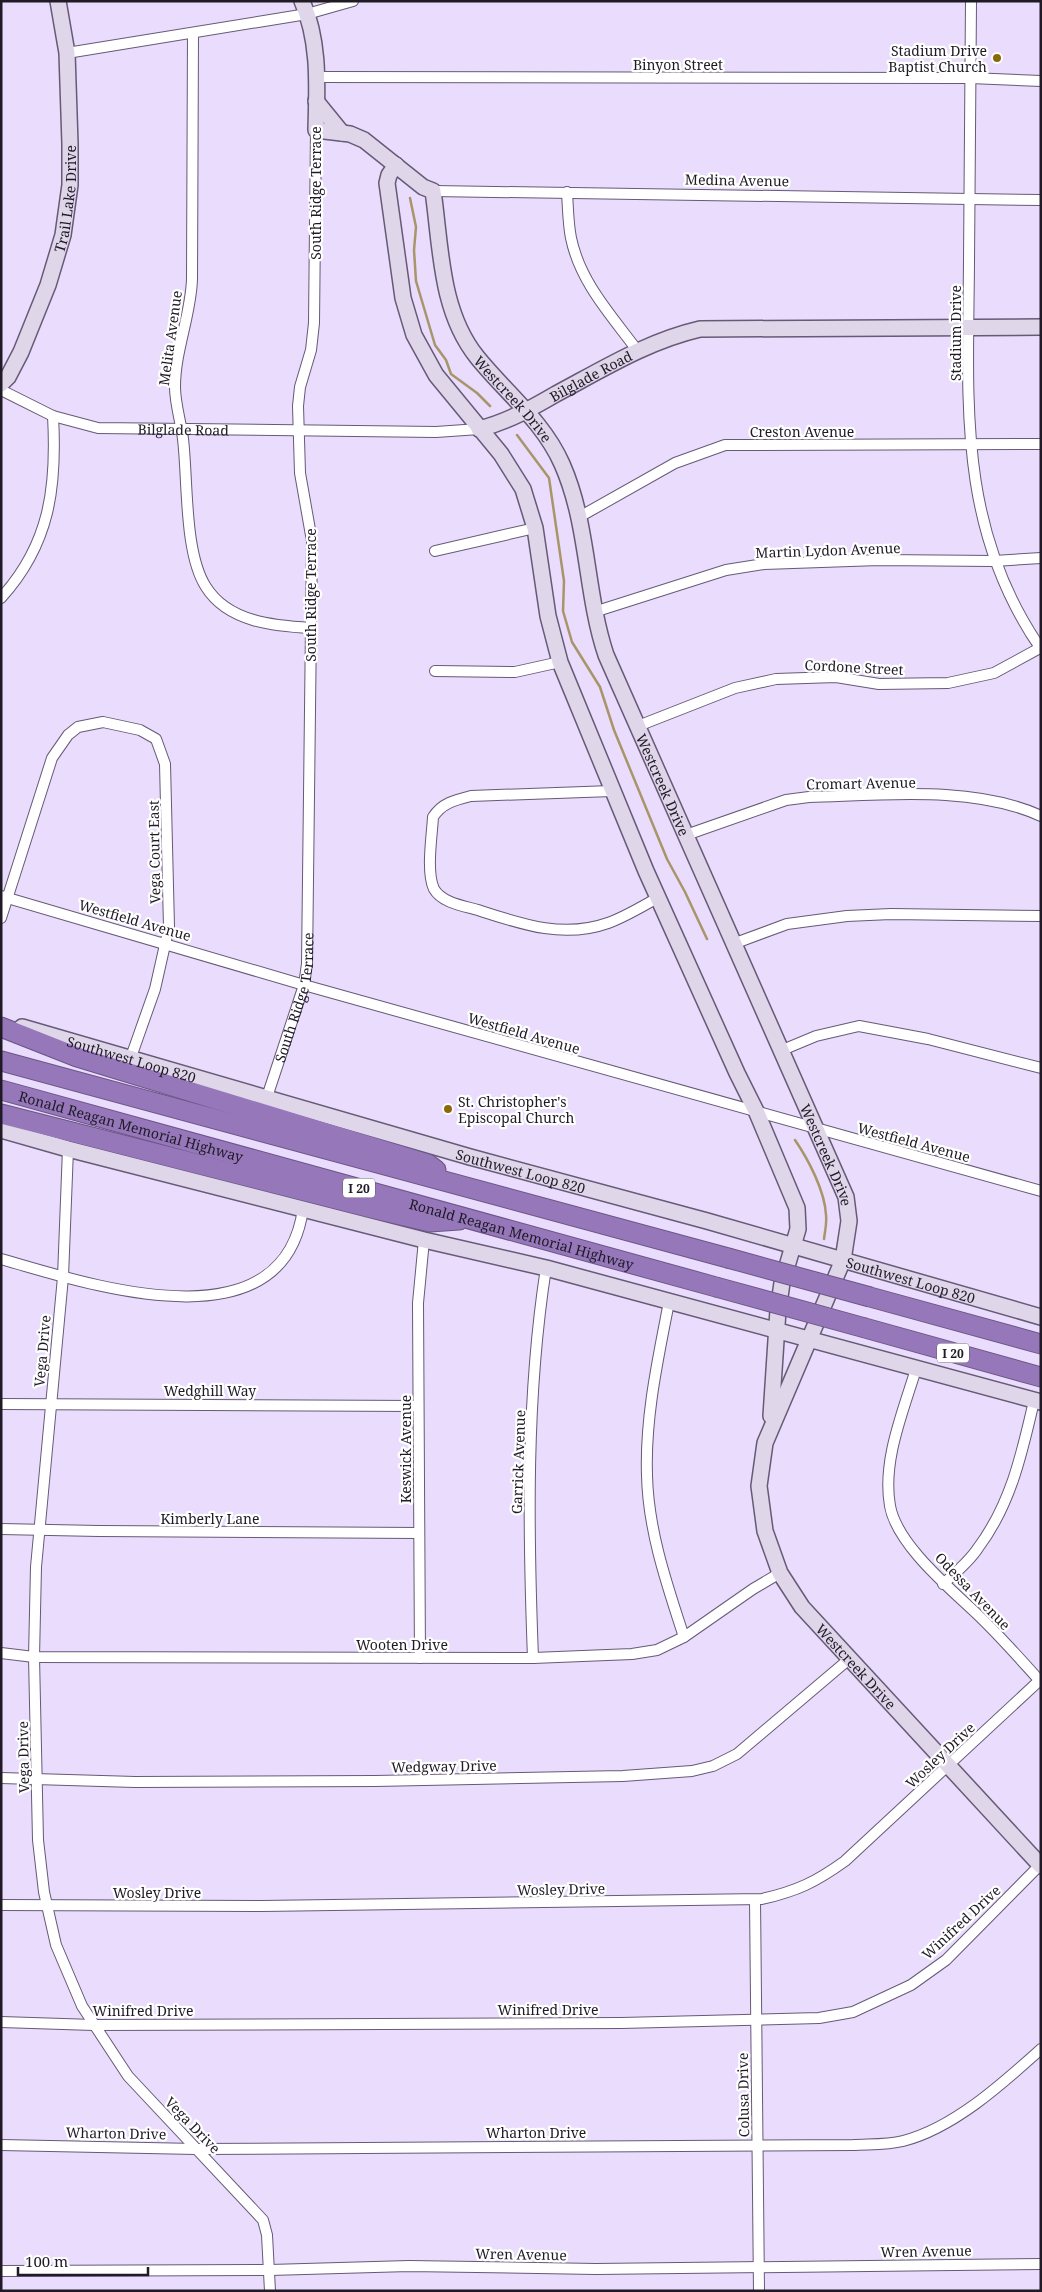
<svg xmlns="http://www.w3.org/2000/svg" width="1042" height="2292" font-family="'Noto Serif',serif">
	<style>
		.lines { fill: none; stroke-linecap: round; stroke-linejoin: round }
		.stream { stroke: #a8956a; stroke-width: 2.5 }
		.street-casing { stroke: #665a76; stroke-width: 12 }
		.secondary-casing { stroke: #665a76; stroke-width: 18 }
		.highway-casing { stroke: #6c5686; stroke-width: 21 }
		.street { stroke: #fff; stroke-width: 10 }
		.secondary { stroke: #dfd6ea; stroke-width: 15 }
		.highway { stroke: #9577ba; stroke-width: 19 }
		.highway-bridge-casing { stroke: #6c5686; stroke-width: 21; stroke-linecap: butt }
		.highway-bridge { stroke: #9577ba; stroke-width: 19 }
		.poi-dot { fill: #896908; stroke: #fff; stroke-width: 2 }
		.labels { text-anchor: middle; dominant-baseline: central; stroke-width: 4.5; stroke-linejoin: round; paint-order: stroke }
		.shield { fill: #fff; stroke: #625f66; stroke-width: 1 }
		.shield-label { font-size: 12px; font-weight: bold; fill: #1f1a25 }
		.poi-label { font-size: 14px; fill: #1f1a25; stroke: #fff; text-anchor: end }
		.street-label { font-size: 14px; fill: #1f1a25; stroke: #fff }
	</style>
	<rect width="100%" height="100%" fill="#e9dcfc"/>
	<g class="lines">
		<path class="stream" d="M410,198L416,227L414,250L416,281L435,345L446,360L451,374L477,393L490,406
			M517,435L549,478L564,581L563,611L572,642L600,687L614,730L667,859L685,892L707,939
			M795,1140C808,1159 825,1191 826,1215C827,1223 825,1231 824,1239"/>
		<g class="street-casing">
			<g id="street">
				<path d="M971,1C970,88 969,175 969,262C968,402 957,528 1041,649"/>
				<path d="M193,33C192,115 193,197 192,279C191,315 175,350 175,387C175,404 181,422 183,439C188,481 184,553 206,587C228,622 274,626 311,628"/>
				<path d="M67,53L307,14L353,1"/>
				<path d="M316,77L970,78L1041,81"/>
				<path d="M433,191L1041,200"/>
				<path d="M567,192C568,207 568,223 571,238C580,282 611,315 637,350"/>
				<path id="s1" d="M1,390L53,416L98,428L436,432L479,429"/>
				<path d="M581,516L675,463L725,445L1041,444"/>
				<path d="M435,551L535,528"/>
				<path d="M1,598C50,544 57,487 53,416"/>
				<path d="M594,612L726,570L764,564L879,560L994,561L1041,558"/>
				<path d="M435,671L515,672L560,662"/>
				<path d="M638,726L735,688L776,679L836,677L879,684L948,683L994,673L1040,648"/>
				<path d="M612,791L471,796C455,800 442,803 433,817C432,836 426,872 434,889C442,903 464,906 478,910C521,924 563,939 608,923C625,917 643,906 659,897"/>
				<path d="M686,835L786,800L809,797C882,795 974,785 1041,816"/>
				<path d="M1,896L304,985L1041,1191"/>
				<path d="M1,918L52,758L68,735L78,727L103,722L140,730L156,739L165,764L169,927L155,989L131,1057"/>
				<path d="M733,944L787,924L847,916L891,914L1041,916"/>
				<path d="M780,1051L816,1036L859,1026L928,1039L1041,1068"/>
				<path id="s2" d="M267,1097L304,985L307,964L312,541L300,473L298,406L300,387L311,350L314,323L316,130"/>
				<path d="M68,1149L63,1277L36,1567L34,1657L38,1840L44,1892L56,1945L82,2006L128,2076L263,2220L267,2235L270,2291"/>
				<path d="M1,1259C88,1284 283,1350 303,1209"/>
				<path d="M669,1302C658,1359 645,1417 647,1475C648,1530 667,1585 684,1637"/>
				<path d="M916,1369C903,1412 882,1461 890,1506C897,1545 951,1589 978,1615C1000,1636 1020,1659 1041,1682"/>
				<path d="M1,1404L418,1406"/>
				<path d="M1,1529L99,1531L419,1533"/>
				<path d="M943,1584C955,1573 969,1562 978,1548C1011,1504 1022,1453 1034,1401"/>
				<path d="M1,1653L34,1657L533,1658L632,1654L657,1650L684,1637L753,1589L780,1573"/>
				<path d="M420,1658L418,1303L424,1240"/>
				<path d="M533,1658C528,1528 526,1396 546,1268"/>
				<path d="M1,1778L135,1782L375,1781L623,1776L692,1771L713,1766L737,1754L848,1660"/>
				<path d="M755,1900L759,2291"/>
				<path d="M1,1905L262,1906L762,1899C797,1891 816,1882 845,1861L1041,1679"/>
				<path d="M1,2022L94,2025L621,2023L819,2018L853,2012L911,1985L946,1960L1040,1865"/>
				<path d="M1,2145L196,2149L853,2145C870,2144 887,2145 903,2141C954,2128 1003,2083 1041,2049"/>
				<path d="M1,2271L270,2270L409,2266L596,2269L1041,2264"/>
			</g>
		</g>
		<g class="secondary-casing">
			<g id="secondary">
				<path id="s3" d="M302,1C320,42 317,87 316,130L350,134L364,140L423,187L433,191C441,247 440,311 477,357C506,393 543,421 562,464C589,525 585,592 606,655L846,1197L849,1221L843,1260L765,1443L759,1486L765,1531L780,1573L802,1607L1041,1866"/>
				<path d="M316,101L342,133"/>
				<path d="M396,165L389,175L387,183L403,298L414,335L436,375L501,454L523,489L535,528L548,616L560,662L646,871L737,1073L757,1113L797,1208L798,1229L782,1283L778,1310L771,1416"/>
				<path id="s4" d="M1,384L8,377L21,352L48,285L63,235L70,185V144L67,53L58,1"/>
				<path id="s5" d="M479,429C507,422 532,408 556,394C603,369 648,341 700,329L1041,327"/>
				<path id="s6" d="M22,1027L470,1157L707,1221L1041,1317"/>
				<path d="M1,1130L68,1149L424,1240L546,1268L1041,1402"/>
			</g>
		</g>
		<g class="highway-casing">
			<g id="highway">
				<path d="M1,1027L77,1057L428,1164L436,1170"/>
				<path d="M1,1061L728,1258"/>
				<path id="s7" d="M1,1090L716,1287"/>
				<path d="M1,1114L371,1208L430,1222L459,1220"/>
				<path d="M870,1297L1041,1344"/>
				<path d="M865,1328L1041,1377"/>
			</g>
		</g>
		<use href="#street" class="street"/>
		<use href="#secondary" class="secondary"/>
		<use href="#highway" class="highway"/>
		<g class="highway-bridge-casing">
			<path id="highway-bridge" d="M728,1258L870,1297
				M716,1287L865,1328"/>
		</g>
		<use href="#highway-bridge" class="highway-bridge"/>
	</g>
	<g class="poi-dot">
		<circle cx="997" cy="58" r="5"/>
		<circle cx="448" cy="1109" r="5"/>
	</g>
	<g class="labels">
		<g class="shield">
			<rect x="343" y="1178.5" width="32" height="19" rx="4"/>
			<rect x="937" y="1343.5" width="32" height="19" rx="4"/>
		</g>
		<g class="shield-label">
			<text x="359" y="1188">I 20</text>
			<text x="953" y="1353">I 20</text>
		</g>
		<g class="poi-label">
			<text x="987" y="50">Stadium Drive<tspan x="987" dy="16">Baptist Church</tspan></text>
			<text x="458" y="1101" text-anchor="start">St. Christopher's<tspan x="458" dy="16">Episcopal Church</tspan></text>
		</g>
		<g class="street-label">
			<text x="678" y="64">Binyon Street</text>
			<text transform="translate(737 180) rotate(1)">Medina Avenue</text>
			<text transform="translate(315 193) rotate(-90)">South Ridge Terrace</text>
			<text stroke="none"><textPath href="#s4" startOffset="199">Trail Lake Drive</textPath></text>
			<text transform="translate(955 333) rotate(-90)">Stadium Drive</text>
			<text transform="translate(170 338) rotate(-82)">Melita Avenue</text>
			<text stroke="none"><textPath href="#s5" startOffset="124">Bilglade Road</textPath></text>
			<text stroke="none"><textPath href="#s3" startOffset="496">Westcreek Drive</textPath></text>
			<text stroke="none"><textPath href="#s1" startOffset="190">Bilglade Road</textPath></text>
			<text x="802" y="431">Creston Avenue</text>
			<text transform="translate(828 550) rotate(-2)">Martin Lydon Avenue</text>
			<text transform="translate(310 595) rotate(-90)">South Ridge Terrace</text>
			<text transform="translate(854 667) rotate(3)">Cordone Street</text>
			<text transform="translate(861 783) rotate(-1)">Cromart Avenue</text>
			<text stroke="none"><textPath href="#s3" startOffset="916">Westcreek Drive</textPath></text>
			<text transform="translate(154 852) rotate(-91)">Vega Court East</text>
			<text transform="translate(135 920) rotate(16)">Westfield Avenue</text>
			<text stroke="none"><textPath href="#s2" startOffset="104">South Ridge Terrace</textPath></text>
			<text transform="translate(524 1033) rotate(16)">Westfield Avenue</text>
			<text stroke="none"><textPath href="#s6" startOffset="114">Southwest Loop 820</textPath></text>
			<text stroke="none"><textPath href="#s7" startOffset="135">Ronald Reagan Memorial Highway</textPath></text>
			<text transform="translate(914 1142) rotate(15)">Westfield Avenue</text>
			<text stroke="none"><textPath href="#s3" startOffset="1321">Westcreek Drive</textPath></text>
			<text stroke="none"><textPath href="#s6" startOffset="519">Southwest Loop 820</textPath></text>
			<text stroke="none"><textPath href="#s7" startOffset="540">Ronald Reagan Memorial Highway</textPath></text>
			<text stroke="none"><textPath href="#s6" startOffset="924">Southwest Loop 820</textPath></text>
			<text transform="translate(42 1351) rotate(-85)">Vega Drive</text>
			<text x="210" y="1390">Wedghill Way</text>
			<text transform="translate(405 1449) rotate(-90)">Keswick Avenue</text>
			<text transform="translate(518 1462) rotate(-88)">Garrick Avenue</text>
			<text x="210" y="1518">Kimberly Lane</text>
			<text transform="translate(973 1591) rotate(46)">Odessa Avenue</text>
			<text x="402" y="1644">Wooten Drive</text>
			<text stroke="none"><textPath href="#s3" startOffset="1884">Westcreek Drive</textPath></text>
			<text transform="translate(940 1755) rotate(-43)">Wosley Drive</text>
			<text transform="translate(23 1757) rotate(-91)">Vega Drive</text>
			<text transform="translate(444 1766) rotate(-1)">Wedgway Drive</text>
			<text transform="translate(561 1889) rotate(-1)">Wosley Drive</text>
			<text x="157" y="1892">Wosley Drive</text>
			<text transform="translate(961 1922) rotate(-43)">Winifred Drive</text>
			<text x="548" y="2009">Winifred Drive</text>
			<text x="143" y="2010">Winifred Drive</text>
			<text transform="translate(743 2095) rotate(-91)">Colusa Drive</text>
			<text transform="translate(193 2125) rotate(46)">Vega Drive</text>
			<text x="536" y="2132">Wharton Drive</text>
			<text transform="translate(116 2133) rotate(1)">Wharton Drive</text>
			<text transform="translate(926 2251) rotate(-1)">Wren Avenue</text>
			<text transform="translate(521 2254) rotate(1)">Wren Avenue</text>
		</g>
	</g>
	<rect width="1042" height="2292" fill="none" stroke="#1f1a25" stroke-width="5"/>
	<path d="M18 2267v8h130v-8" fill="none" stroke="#1f1a25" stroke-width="2.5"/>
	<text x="25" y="2267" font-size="15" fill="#1f1a25" stroke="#ffffff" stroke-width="4" paint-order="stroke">100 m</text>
</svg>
